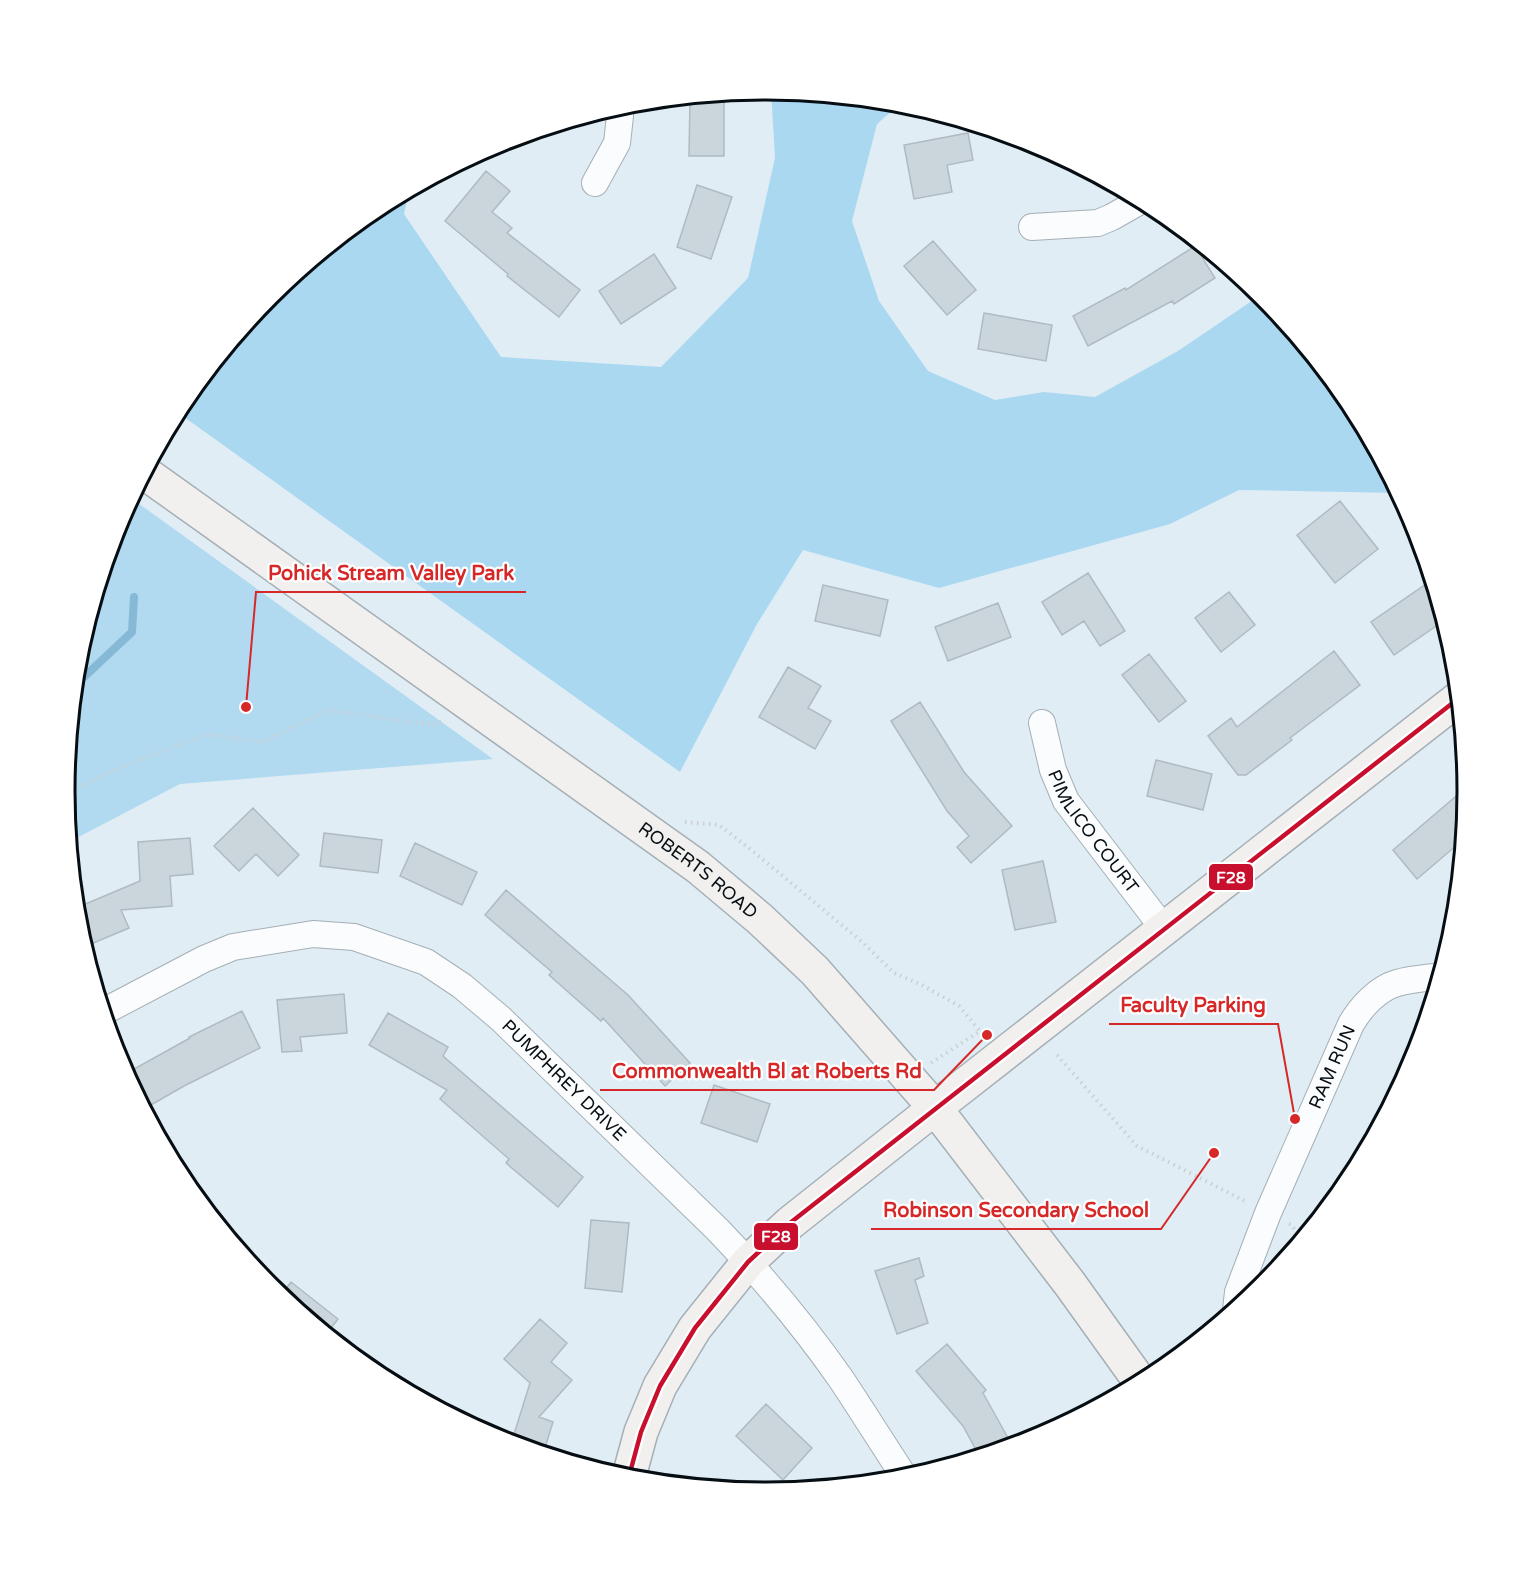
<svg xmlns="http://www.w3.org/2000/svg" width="1533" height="1583" font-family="'Varela Round',sans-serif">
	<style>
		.green { fill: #b1daf1 }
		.forest { fill: #abd8f1 }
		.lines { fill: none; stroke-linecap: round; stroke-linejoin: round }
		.stream { stroke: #85b9d6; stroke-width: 8 }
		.building { fill: #cbd6dc; stroke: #b0bac0; stroke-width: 1.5 }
		.street-casing { stroke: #a5afb5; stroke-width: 28 }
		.secondary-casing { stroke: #a5afb5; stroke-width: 36 }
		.path { stroke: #cccfd2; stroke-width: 4; stroke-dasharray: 1.5 4.5; stroke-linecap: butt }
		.street { stroke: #fafcfe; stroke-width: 26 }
		.secondary { stroke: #f1f0ee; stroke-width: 33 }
		.bus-1-casing { stroke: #fff; stroke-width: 9 }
		.bus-1 { stroke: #c8102e; stroke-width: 4.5 }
		.labels { text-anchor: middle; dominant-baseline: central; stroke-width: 4.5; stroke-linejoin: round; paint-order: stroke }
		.street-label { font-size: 18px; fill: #060e13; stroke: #fff }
		.rim { fill: none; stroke: #060e13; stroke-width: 3 }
		.leader { fill: none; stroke: #d62828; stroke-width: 2 }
		.callout-dot { fill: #d62828; stroke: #fff; stroke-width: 2 }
		.callout-label { font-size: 20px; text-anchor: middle; font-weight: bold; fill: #d62828; stroke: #fff; stroke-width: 4.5; stroke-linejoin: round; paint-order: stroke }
		.line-badge { stroke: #fff; stroke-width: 2 }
		.badge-label { font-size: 16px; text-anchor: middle; font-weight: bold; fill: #fff }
	</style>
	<rect width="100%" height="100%" fill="#e0edf5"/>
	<path class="green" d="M131,498L493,759L180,784L69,842L65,791L78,654L118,523Z"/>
	<path class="forest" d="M771,90L901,103L877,124L852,221L879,301L928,371L995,400L1044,392L1095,397L1178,351L1262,294L1350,402L1399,493L1239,490L1170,524L939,588L803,550L757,624L680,772L177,412L183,401L270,295L377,208L409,191L404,214L501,357L661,367L748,278L775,158Z"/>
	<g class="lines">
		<path class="stream" d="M76,680L84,677L132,632L134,597"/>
	</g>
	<path class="building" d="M690,99H724V156H689Z
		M968,133L973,160L947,165L952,192L914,199L904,145Z
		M486,171L510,191L492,212L512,228L507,233L580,290L559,317L507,276L508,274L445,221Z
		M697,185L732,197L711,259L677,247Z
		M933,241L976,290L947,315L904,266Z
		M1195,246L1215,278L1174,304L1172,301L1088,346L1073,316L1125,288L1126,290Z
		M654,254L676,288L621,324L599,291Z
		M984,313L1052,325L1046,361L978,349Z
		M1340,501L1378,549L1335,583L1297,535Z
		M1088,573L1125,631L1100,646L1084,621L1062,635L1042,602Z
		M1432,580L1445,620L1394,655L1371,622Z
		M823,585L888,600L880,636L815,621Z
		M1229,592L1255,625L1221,652L1195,618Z
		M998,603L1011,637L948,661L935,627Z
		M1334,651L1360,685L1290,738L1292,740L1246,775H1238L1208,736L1231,718L1237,727Z
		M1149,654L1186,701L1159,722L1122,675Z
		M788,667L821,686L808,708L831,721L815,749L759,717Z
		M920,702L964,772L1012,826L971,863L957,847L969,836L947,811L891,721Z
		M1156,760L1212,774L1203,810L1147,796Z
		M1468,786L1464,839L1417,879L1393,850Z
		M253,808L299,855L278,876L256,854L239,871L214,846Z
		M324,833L382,840L378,873L320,866Z
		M190,838L193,874L170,876L172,906L121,910L129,928L84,947L78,928L76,908L140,881L138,842Z
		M415,843L477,872L462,905L400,876Z
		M1043,861L1056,922L1015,930L1002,870Z
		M506,890L628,995L690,1063L665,1086L603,1018L601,1021L549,975L552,972L485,915Z
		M344,994L347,1033L300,1037L302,1051L282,1052L277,1000Z
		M242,1011L260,1048L184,1086L144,1109L125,1074L190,1038L189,1037Z
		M388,1013L448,1047L443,1056L583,1177L558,1207L506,1163L509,1159L440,1099L447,1090L369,1045Z
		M714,1085L770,1104L757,1142L701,1123Z
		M591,1220L629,1223L622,1292L585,1288Z
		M919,1258L924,1276L915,1280L928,1323L897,1334L875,1271Z
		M291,1282L338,1319L326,1334L280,1296Z
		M540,1319L567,1343L551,1362L572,1380L539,1417L553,1422L543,1454L511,1444L530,1383L504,1359Z
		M947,1344L986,1390L983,1393L1013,1447L980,1457L963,1426L916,1371Z
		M766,1404L812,1448L783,1480L736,1436Z"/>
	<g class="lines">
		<g class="street-casing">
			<g id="street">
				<path d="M595,183L617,143L620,116V106"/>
				<path d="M1032,227L1098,223L1112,217L1142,200"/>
				<path id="s1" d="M1042,723L1053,770L1066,801L1164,929"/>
				<path id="s2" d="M103,1012L204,959L233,947L313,934L354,937L426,962L462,986L501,1019L718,1230C762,1276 804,1326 841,1379C863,1412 884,1446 906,1479"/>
				<path id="s3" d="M1236,1310L1238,1292L1268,1213L1351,1024C1361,1007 1377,989 1397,983C1411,979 1427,978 1441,976"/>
			</g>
		</g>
		<g class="secondary-casing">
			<g id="secondary">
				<path id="s4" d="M145,473L698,867L760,919L815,971L935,1108L1070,1284L1141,1383"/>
				<path d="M628,1480L641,1432L660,1386L695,1328L748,1262L790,1223L935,1108L1459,698"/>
			</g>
		</g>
		<path class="path" d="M65,793L112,771L208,734L262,742L328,710L426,724H436L444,721
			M685,822L719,825L749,848L861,941L894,973L922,985L959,1006L980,1031L931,1063
			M1057,1055L1137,1146L1245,1201
			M1289,1224L1292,1225L1301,1242"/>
		<use href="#street" class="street"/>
		<use href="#secondary" class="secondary"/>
		<g class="bus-1-casing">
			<path id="bus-1" d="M628,1480L641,1432L660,1386L695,1328L748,1262L790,1223L1459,698"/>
		</g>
		<use href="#bus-1" class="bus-1"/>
	</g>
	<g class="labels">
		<g class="street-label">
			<text stroke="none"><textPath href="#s1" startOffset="122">PIMLICO COURT</textPath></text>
			<text stroke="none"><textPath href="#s4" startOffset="681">ROBERTS ROAD</textPath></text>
			<text stroke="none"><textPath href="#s3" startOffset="262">RAM RUN</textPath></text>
			<text stroke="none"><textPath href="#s2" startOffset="526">PUMPHREY DRIVE</textPath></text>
		</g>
	</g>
	<path d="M0 0H1533V1583H0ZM75 791a691 691 0 1 1 1382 0a691 691 0 1 1-1382 0Z" fill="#fff" fill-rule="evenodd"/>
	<path class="rim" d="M75 791a691 691 0 1 1 1382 0a691 691 0 1 1-1382 0Z"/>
	<path class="leader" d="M246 707L256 592H526M1295 1119L1278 1024H1109M987 1035L934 1090H600M1214 1153L1161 1229H871"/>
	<g class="callout-dot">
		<circle cx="246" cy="707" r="6"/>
		<circle cx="1295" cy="1119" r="6"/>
		<circle cx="987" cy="1035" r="6"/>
		<circle cx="1214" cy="1153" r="6"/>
	</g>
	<g class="callout-label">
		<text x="391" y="580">Pohick Stream Valley Park</text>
		<text x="1193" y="1012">Faculty Parking</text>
		<text x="767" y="1078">Commonwealth Bl at Roberts Rd</text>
		<text x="1016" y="1217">Robinson Secondary School</text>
	</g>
	<g class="line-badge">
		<rect x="1208" y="863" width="46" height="28" rx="6" fill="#c8102e"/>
		<rect x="753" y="1222" width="46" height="29" rx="6" fill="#c8102e"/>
	</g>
	<g class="badge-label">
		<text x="1231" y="883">F28</text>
		<text x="776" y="1242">F28</text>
	</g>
</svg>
